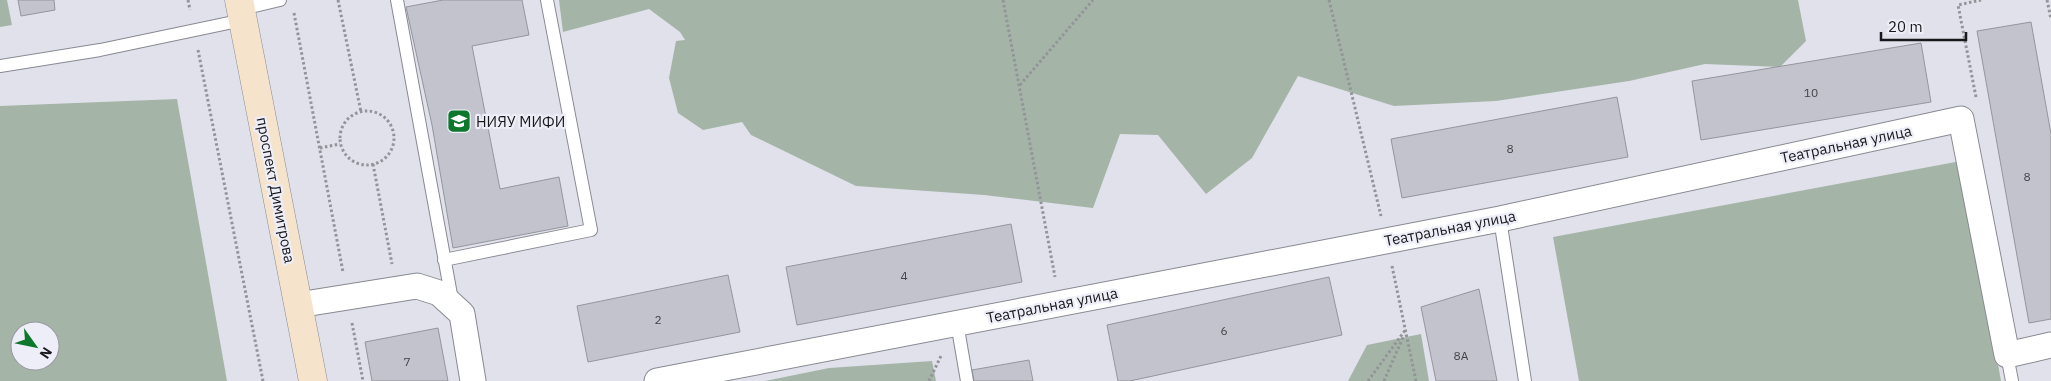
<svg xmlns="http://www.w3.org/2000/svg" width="2051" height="381" font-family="'IBM Plex Sans',sans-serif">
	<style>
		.green { fill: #a4b5a7; fill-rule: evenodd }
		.building { fill: #c2c3cc; stroke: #94959d }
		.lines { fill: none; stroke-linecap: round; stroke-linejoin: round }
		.service-casing { stroke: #888992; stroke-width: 14 }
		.minor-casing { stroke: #888992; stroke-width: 27 }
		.secondary-casing { stroke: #888992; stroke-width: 29 }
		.path { stroke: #93939a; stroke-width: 3; stroke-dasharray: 2.5 2.5; stroke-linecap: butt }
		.service { stroke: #fff; stroke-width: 12 }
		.minor { stroke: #fff; stroke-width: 25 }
		.secondary { stroke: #f5e3cc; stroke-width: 28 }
		.labels { text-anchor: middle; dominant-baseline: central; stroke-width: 4.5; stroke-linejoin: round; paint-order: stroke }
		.number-label { font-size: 12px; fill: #434449 }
		.poi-label { font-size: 15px; fill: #19191d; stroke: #eeeef8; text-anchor: start }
		.street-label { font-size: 15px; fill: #19191d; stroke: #eeeef8 }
	</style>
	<rect width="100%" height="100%" fill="#e1e1eb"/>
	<path class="green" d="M0,0H7L12,25L0,27Z
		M559,0H1798L1806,41L1780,67L1705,64L1629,81L1496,101L1394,106L1298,76L1252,158L1206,194L1158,135L1120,134L1093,208L984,195L856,186L751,135L742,122L703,130L678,113L669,78L676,41L685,40L680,32L649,9L563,32Z
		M177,99L227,381H0V106ZM20,331H50V361H20Z
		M1961,161L2001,381H1579L1553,237Z
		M1421,334L1429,381H1348L1367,345Z
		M932,361L936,381H765L829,368Z"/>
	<path class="building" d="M18,0H54L55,10L21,16Z
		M443,0H522L529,35L472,46L500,189L559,177L568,226L453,248L432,125L406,7Z
		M2031,22L2051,134V319L2029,323L1977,31Z
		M1921,43L1931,102L1701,140L1692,81Z
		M1617,97L1628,157L1402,198L1391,139Z
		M1011,224L1022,282L797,325L786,267Z
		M728,275L740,332L588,362L577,306Z
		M1329,277L1342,335L1130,381H1118L1107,325Z
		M1479,289L1497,381H1436L1421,307Z
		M438,328L448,381H372L365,342Z
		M1029,360L1033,381H974L972,370Z"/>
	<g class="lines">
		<g class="service-casing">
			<path id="service" d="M397,0L452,300
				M241,9L280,0
				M0,66L100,50L243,20
				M1500,219L1525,381
				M444,260L591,230L547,0
				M957,323L967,381
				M2007,355L2012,381"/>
		</g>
		<g class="minor-casing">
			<path id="minor" d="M298,305L417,286L439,293L462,314L473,381
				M657,381L1500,219L1961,119L2007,355L2051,345"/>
		</g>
		<g class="secondary-casing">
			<path id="secondary" d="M239,0L313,381"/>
		</g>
		<path class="path" d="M188,0L190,10
			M338,0L361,112
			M1003,0L1055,277
			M1329,0L1381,216
			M2047,0L2051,19
			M294,13L343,272
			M198,50L263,381
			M1020,85L1093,0
			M1976,97L1958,5L1981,0
			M340 138a27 27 0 1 1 54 0a27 27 0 1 1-54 0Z
			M320,148L340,144
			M373,164L392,264
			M1392,266L1416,381
			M352,323L363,381
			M929,381L941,356
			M1368,381L1406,329
			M1384,381L1404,335"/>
		<use href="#service" class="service"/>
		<use href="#minor" class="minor"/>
		<use href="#secondary" class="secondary"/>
	</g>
	<defs>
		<g id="university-square" transform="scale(1.25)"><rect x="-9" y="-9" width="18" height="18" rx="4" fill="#0d782c" stroke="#eeeef8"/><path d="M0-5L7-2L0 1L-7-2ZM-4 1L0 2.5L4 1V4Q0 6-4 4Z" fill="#fff"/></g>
	</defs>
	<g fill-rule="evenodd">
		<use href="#university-square" x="459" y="121"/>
	</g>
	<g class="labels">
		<g class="number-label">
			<text x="1811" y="92">10</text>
			<text x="1510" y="148">8</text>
			<text x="2027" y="176">8</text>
			<text x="904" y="275">4</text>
			<text x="658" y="319">2</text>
			<text x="1224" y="330">6</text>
			<text x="1461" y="355">8А</text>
			<text x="407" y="361">7</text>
		</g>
		<g class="poi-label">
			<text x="476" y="121">НИЯУ МИФИ</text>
		</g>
		<g class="street-label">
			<text transform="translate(1846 144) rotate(-12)">Театральная улица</text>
			<text transform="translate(276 190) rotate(79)">проспект Димитрова</text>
			<text transform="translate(1450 228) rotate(-11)">Театральная улица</text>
			<text transform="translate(1052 305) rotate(-11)">Театральная улица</text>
		</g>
	</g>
	<g transform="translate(35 346) rotate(123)"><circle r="24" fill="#eeeef8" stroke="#9999a0"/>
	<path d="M0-4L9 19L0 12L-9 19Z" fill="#0d782c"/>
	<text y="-8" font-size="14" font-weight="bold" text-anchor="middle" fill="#19191d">N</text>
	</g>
	<path d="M1881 32v8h85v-8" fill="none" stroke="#19191d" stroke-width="2.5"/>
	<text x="1888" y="32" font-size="15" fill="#19191d" stroke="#eeeef8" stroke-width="4" paint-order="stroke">20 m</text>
</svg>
